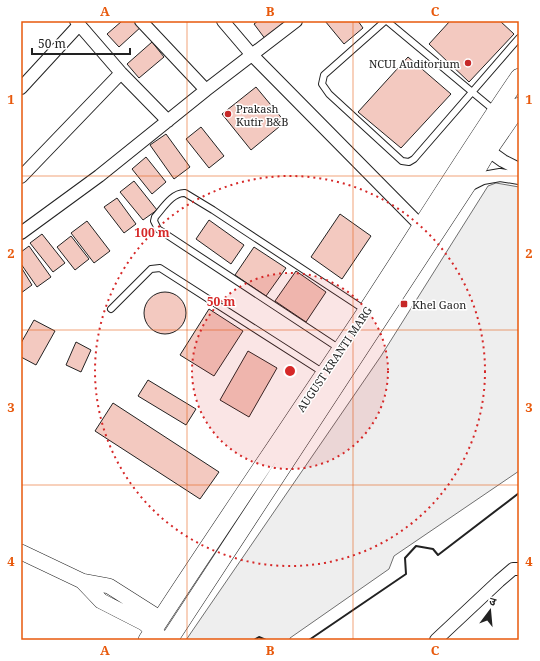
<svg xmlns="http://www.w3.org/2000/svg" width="540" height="661" font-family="'Noto Serif','Noto Sans Devanagari',serif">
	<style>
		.green { fill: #eee; stroke: #6f6f6f }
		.building { fill: #f3c9c0; stroke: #222 }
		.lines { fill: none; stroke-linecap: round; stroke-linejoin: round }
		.service-casing { stroke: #222; stroke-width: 8 }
		.minor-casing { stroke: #222; stroke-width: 14 }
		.tertiary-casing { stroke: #222; stroke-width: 16 }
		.secondary-casing { stroke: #222; stroke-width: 18 }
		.service { stroke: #fff; stroke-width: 6 }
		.minor { stroke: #fff; stroke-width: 12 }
		.tertiary { stroke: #fff; stroke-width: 15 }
		.secondary { stroke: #fff; stroke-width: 17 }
		.wall { stroke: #222; stroke-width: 2 }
		.grid { fill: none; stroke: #e8590c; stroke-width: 1; stroke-opacity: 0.55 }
		.ring { fill: none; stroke: #d62828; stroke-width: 2; stroke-dasharray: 2 4 }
		.poi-dot { fill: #c62828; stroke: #fff; stroke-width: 1.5 }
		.labels { text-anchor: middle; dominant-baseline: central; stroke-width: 3; stroke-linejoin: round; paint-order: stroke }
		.poi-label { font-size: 11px; fill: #222; stroke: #fff; text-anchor: start }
		.street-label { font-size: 11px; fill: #222; stroke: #fff }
		.centre { fill: #d62828; stroke: #fff; stroke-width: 2 }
		.ring-label { font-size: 12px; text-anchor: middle; font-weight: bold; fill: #d62828; stroke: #fff; stroke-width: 3; stroke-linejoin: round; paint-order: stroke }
		.neatline { fill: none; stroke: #e8590c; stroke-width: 1.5 }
		.grid-label { font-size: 13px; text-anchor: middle; font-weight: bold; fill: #e8590c }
	</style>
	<rect width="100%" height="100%" fill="#fff"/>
	<path class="green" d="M496,183L519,187V471L394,556L389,569L290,638V640H186L381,356L488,186Z"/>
	<path class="building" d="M122,21H137L142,26L119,47L107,34Z
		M258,21H291L266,40L254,24Z
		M325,21H358L363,28L344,44Z
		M450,21H500L514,34L469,82L429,44Z
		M152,42L164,57L139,78L127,64Z
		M408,57L451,94L401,148L358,112Z
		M256,87L285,122L251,150L222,114Z
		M201,127L224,156L209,168L186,139Z
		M166,134L190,167L174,179L150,145Z
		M146,157L166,182L152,194L132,169Z
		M134,181L157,210L143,220L120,192Z
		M117,198L136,224L124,233L104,207Z
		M340,214L371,236L342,279L311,257Z
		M209,220L244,245L231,264L196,239Z
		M87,221L110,251L94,263L71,233Z
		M42,234L65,263L53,272L30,243Z
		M71,236L89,259L75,270L57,247Z
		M29,246L51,277L37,287L21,264V252Z
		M254,247L286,268L266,296L235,275Z
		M21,267L32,285L21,293Z
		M296,271L326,292L306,322L275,301Z
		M144 313a21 21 0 1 1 42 0a21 21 0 1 1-42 0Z
		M209,309L243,331L214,376L180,355Z
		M34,320L55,331L36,365L21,357V343Z
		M76,342L91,350L81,372L66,365Z
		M248,351L277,368L249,417L220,400Z
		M148,380L196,409L186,425L138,396Z
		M113,403L219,472L200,499L95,431Z"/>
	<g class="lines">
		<g class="service-casing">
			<path id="service" d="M385,21L324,75L322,84L329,94L402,161L409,162L414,159L519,38
				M387,21L495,111
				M111,309L151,269L160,268L324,373
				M340,349L158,229L154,221L155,217C163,208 173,192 185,193L213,210L365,310"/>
		</g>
		<g class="minor-casing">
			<path id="minor" d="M76,21L121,73L168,121
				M141,21L206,90
				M223,21L252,55L421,226
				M21,88L79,25
				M482,146L503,161L519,169
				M21,177L121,73
				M467,186L483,178L500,175L519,178
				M21,233L99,176L206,90L296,21
				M436,640L499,581L513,569H519"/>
		</g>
		<g class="tertiary-casing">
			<path id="tertiary" d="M21,552L82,581L101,601L144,623L164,640
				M82,581L109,586L161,619"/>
		</g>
		<g class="secondary-casing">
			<path id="secondary" d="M147,640C219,529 294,420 367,310C418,232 467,153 519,77
				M169,640L475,173L488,151L519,106"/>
		</g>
		<use href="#service" class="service"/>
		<use href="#minor" class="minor"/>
		<use href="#tertiary" class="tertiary"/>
		<use href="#secondary" class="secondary"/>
		<path class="wall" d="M254,640L259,637L266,640
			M309,640L406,574L405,558L416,546L433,549L438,555L519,493"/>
	</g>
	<path class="grid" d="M187,21V640M353,21V640M21,176H519M21,330H519M21,485H519"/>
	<circle cx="290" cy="371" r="98" fill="#d62828" fill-opacity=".12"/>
	<g class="ring">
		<circle cx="290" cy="371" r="98"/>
		<circle cx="290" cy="371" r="195"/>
	</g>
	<g class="poi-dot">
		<circle cx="468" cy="63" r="4"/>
		<circle cx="228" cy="114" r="4"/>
		<rect x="400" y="300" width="8" height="8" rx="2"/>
	</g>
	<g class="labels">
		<g class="poi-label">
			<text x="460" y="63" text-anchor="end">NCUI Auditorium</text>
			<text x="236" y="108">Prakash<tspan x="236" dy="13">Kutir B&amp;B</tspan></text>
			<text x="412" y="304">Khel Gaon</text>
		</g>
		<g class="street-label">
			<text transform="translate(334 359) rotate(-56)">AUGUST KRANTI MARG</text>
		</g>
	</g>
	<circle cx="290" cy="371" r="6" class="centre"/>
	<g class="ring-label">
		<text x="152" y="237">100 m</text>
		<text x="221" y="306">50 m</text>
	</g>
	<rect width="540" height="661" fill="none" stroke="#ffffff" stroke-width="44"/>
	<g transform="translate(490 611) rotate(16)" stroke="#ffffff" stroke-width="3" paint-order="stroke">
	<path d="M0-3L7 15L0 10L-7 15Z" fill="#222222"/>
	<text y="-6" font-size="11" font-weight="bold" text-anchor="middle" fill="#222222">उ</text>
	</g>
	<path d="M32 48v6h98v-6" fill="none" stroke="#222222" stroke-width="2"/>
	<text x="38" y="48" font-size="12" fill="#222222" stroke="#ffffff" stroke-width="3" paint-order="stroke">50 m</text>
	<rect x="22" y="22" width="496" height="617" class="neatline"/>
	<g class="grid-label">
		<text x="105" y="16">A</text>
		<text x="270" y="16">B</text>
		<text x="435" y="16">C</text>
		<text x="11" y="104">1</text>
		<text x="529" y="104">1</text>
		<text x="11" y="258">2</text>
		<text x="529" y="258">2</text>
		<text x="11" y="412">3</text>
		<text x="529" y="412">3</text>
		<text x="11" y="566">4</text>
		<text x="529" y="566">4</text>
		<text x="105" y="655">A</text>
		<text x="270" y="655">B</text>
		<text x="435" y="655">C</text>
	</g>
</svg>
